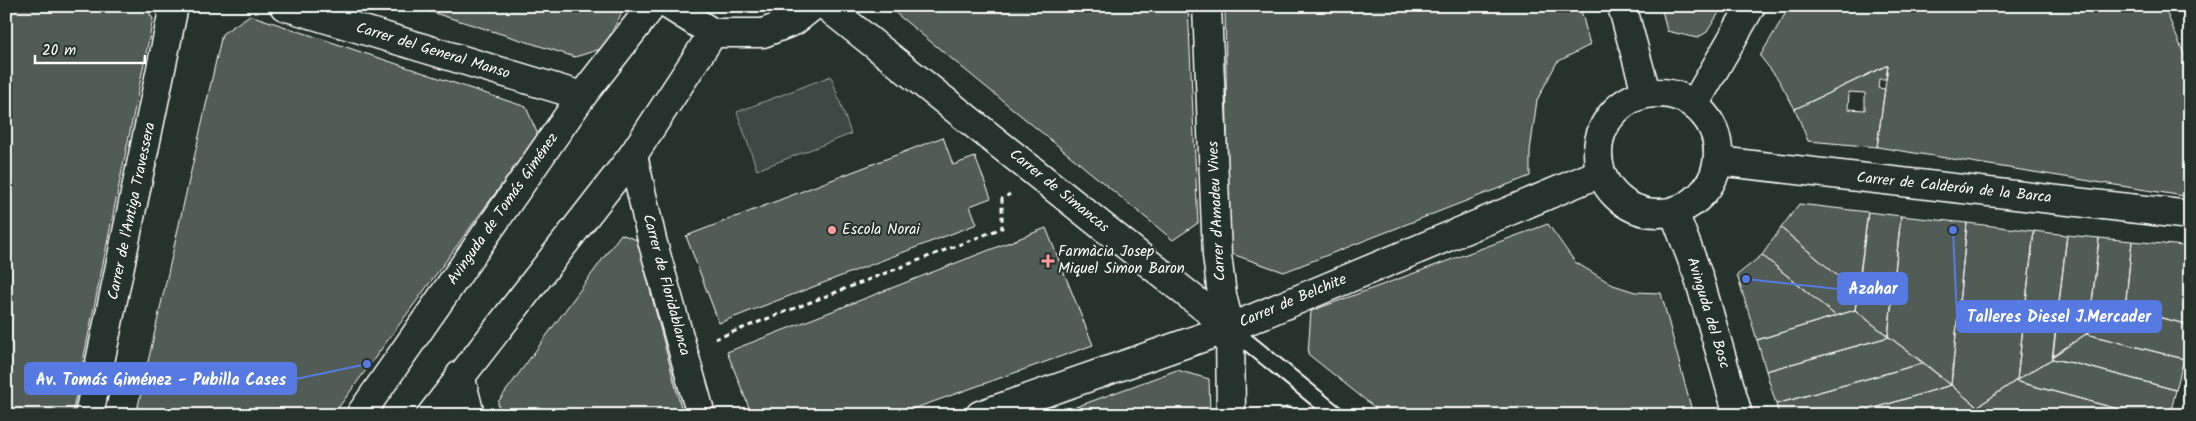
<svg xmlns="http://www.w3.org/2000/svg" width="2196" height="421" font-family="Kalam,sans-serif">
	<style>
		.green { fill: #3e4944; stroke: #9ea4a2 }
		.building { fill: #515c57; stroke: #fff; fill-rule: evenodd }
		.lines { fill: none; stroke-linecap: round; stroke-linejoin: round }
		.service-casing { stroke: #fff; stroke-width: 19 }
		.minor-casing { stroke: #fff; stroke-width: 31 }
		.tertiary-casing { stroke: #fff; stroke-width: 31 }
		.path { stroke: #fff; stroke-width: 3; stroke-dasharray: 5 4; stroke-linecap: butt }
		.service { stroke: #26332d; stroke-width: 15 }
		.minor { stroke: #26332d; stroke-width: 28 }
		.tertiary { stroke: #26332d; stroke-width: 28 }
		.poi-dot { fill: #ff9aa2; stroke: #26332d; stroke-width: 2 }
		.labels { text-anchor: middle; dominant-baseline: central; stroke-width: 4; stroke-linejoin: round; paint-order: stroke }
		.street-label { font-size: 15px; fill: #fff; stroke: #26332d }
		.poi-label { font-size: 15px; fill: #fff; stroke: #26332d; text-anchor: start }
		.leader { fill: none; stroke: #567ae2; stroke-width: 2 }
		.callout-dot { fill: #567ae2; stroke: #26332d; stroke-width: 2 }
		.callout { fill: #567ae2; stroke: #567ae2; stroke-width: 2 }
		.callout-label { font-size: 16px; text-anchor: middle; font-weight: bold; fill: #fff }
	</style>
	<rect width="100%" height="100%" fill="#26332d"/>
	<filter id="ink" filterUnits="userSpaceOnUse"><feTurbulence type="fractalNoise" baseFrequency=".02" numOctaves="2"/><feDisplacementMap in="SourceGraphic" scale="10" xChannelSelector="R" yChannelSelector="G"/><feConvolveMatrix kernelMatrix="1 2 1 2 8 2 1 2 1" color-interpolation-filters="sRGB"/></filter>
	<g filter="url(#ink)">
		<path class="green" d="M831,76L851,134L757,170L737,112Z"/>
		<path class="building" d="M6,6H145L153,19L72,415H6Z
			M412,6H625L604,48L575,57Z
			M887,6H1188L1198,223L1173,240Z
			M1225,6H1580L1590,45L1557,62L1537,100L1530,151V176L1284,272L1229,253Z
			M1661,6H1723L1707,32L1697,38L1667,31Z
			M1790,6H2164L2190,69V197L1877,147L1888,65L1795,109L1778,79L1760,56Z
			M250,15L526,107L538,135L333,415H136L222,34Z
			M1888,65L1886,79H1879L1878,88L1885,89L1877,147L1808,141L1795,109ZM1849,92L1865,93V110L1848,109Z
			M943,137L953,165L975,157L991,198L970,206L977,224L719,323L686,236Z
			M1799,204L1868,212L1858,293L1781,228Z
			M1868,212L1901,216L1888,336L1855,310Z
			M1901,216L1967,223L1951,385L1888,336Z
			M1967,223L2034,231L2017,380L1977,407L1951,385Z
			M1548,224L1575,262L1613,285L1635,292L1661,293L1693,415H1384L1308,354L1311,311Z
			M1046,228L1093,345L896,415H752L727,352Z
			M1781,228L1858,293L1855,310L1836,316L1762,255Z
			M2034,231L2067,235L2052,359L2017,380Z
			M621,234L637,240L683,415H499L498,402Z
			M2067,235L2099,238L2089,332L2053,356Z
			M2099,238L2132,241L2125,309L2089,332Z
			M2132,241L2184,246L2190,254V325L2125,309Z
			M1762,255L1836,316L1757,340L1737,275Z
			M2125,309L2190,325V338L2184,359L2086,334Z
			M1855,310L1889,337L1766,371L1757,340Z
			M2086,334L2184,359L2176,390L2073,363L2052,359L2053,356Z
			M1889,337L1924,363L1776,404L1766,371Z
			M2052,359L2073,363L2176,390L2170,415H2140L2015,381Z
			M1924,363L1951,385L1852,415H1779L1776,404Z
			M1177,370L1209,379L1210,415H1054Z
			M2015,381L2140,415H1977V407Z
			M1951,385L1977,407V415H1852Z
			M1288,406L1299,415H1274Z"/>
		<g class="lines">
			<g class="service-casing">
				<path id="service" d="M1230,328L1337,415"/>
			</g>
			<g class="minor-casing">
				<path id="minor" d="M284,6L582,96
					M826,6L1230,328
					M1207,6L1217,255L1222,295L1230,328L1231,415
					M1622,6L1646,92
					M1598 153a60 60 0 1 1 120 0a60 60 0 1 1-120 0Z
					M1694,105L1751,6
					M633,155L652,240L701,415
					M1718,161L2190,215
					M1674,212L1699,278L1738,415
					M460,375L470,415
					M89,415L174,6
					M980,415L1230,328L1600,173"/>
			</g>
			<g class="tertiary-casing">
				<path id="tertiary" d="M670,6L713,33H763L794,21L813,6
					M360,415L582,96L652,6
					M431,415L633,155L713,33"/>
			</g>
			<path class="path" d="M715,339L1002,228V199L1010,194"/>
			<use href="#service" class="service"/>
			<use href="#minor" class="minor"/>
			<use href="#tertiary" class="tertiary"/>
		</g>
	</g>
	<g class="poi-dot">
		<circle cx="832" cy="230" r="5"/>
		<path d="M1045.5 253.5h5v5h5v5h-5v5h-5v-5h-5v-5h5z"/>
	</g>
	<g class="labels">
		<g class="street-label">
			<text transform="translate(433 51) rotate(17)">Carrer del General Manso</text>
			<text transform="translate(1954 188) rotate(6)">Carrer de Calderón de la Barca</text>
			<text transform="translate(1059 191) rotate(39)">Carrer de Simancas</text>
			<text transform="translate(503 209) rotate(-55)">Avinguda de Tomás Giménez</text>
			<text transform="translate(132 211) rotate(-78)">Carrer de l'Antiga Travessera</text>
			<text transform="translate(1217 211) rotate(-93)">Carrer d'Amadeu Vives</text>
			<text transform="translate(666 285) rotate(75)">Carrer de Floridablanca</text>
			<text transform="translate(1293 301) rotate(-23)">Carrer de Belchite</text>
			<text transform="translate(1708 313) rotate(73)">Avinguda del Bosc</text>
		</g>
		<g class="poi-label">
			<text x="842" y="230">Escola Norai</text>
			<text x="1058" y="252">Farmàcia Josep<tspan x="1058" dy="17">Miquel Simon Baron</tspan></text>
		</g>
	</g>
	<path class="leader" d="M1746 279L1838 289M1953 230L1957 317M367 364L296 379"/>
	<g class="callout-dot">
		<circle cx="1746" cy="279" r="5"/>
		<circle cx="1953" cy="230" r="5"/>
		<circle cx="367" cy="364" r="5"/>
	</g>
	<g class="callout">
		<rect x="1838" y="273" width="69" height="31" rx="5"/>
		<rect x="1957" y="301" width="204" height="31" rx="5"/>
		<rect x="25" y="363" width="271" height="31" rx="5"/>
	</g>
	<g class="callout-label">
		<text x="1873" y="294">Azahar</text>
		<text x="2059" y="322">Talleres Diesel J.Mercader</text>
		<text x="161" y="385">Av. Tomás Giménez - Pubilla Cases</text>
	</g>
	<rect width="2196" height="421" fill="none" stroke="#26332d" stroke-width="25"/>
	<rect x="12" y="12" width="2171" height="396" fill="none" stroke="#fff" stroke-width="2" filter="url(#ink)"/>
	<path d="M35 55v8h110v-8" fill="none" stroke="#ffffff" stroke-width="2.5"/>
	<text x="42" y="55" font-size="15" fill="#ffffff" stroke="#26332d" stroke-width="4" paint-order="stroke">20 m</text>
</svg>
